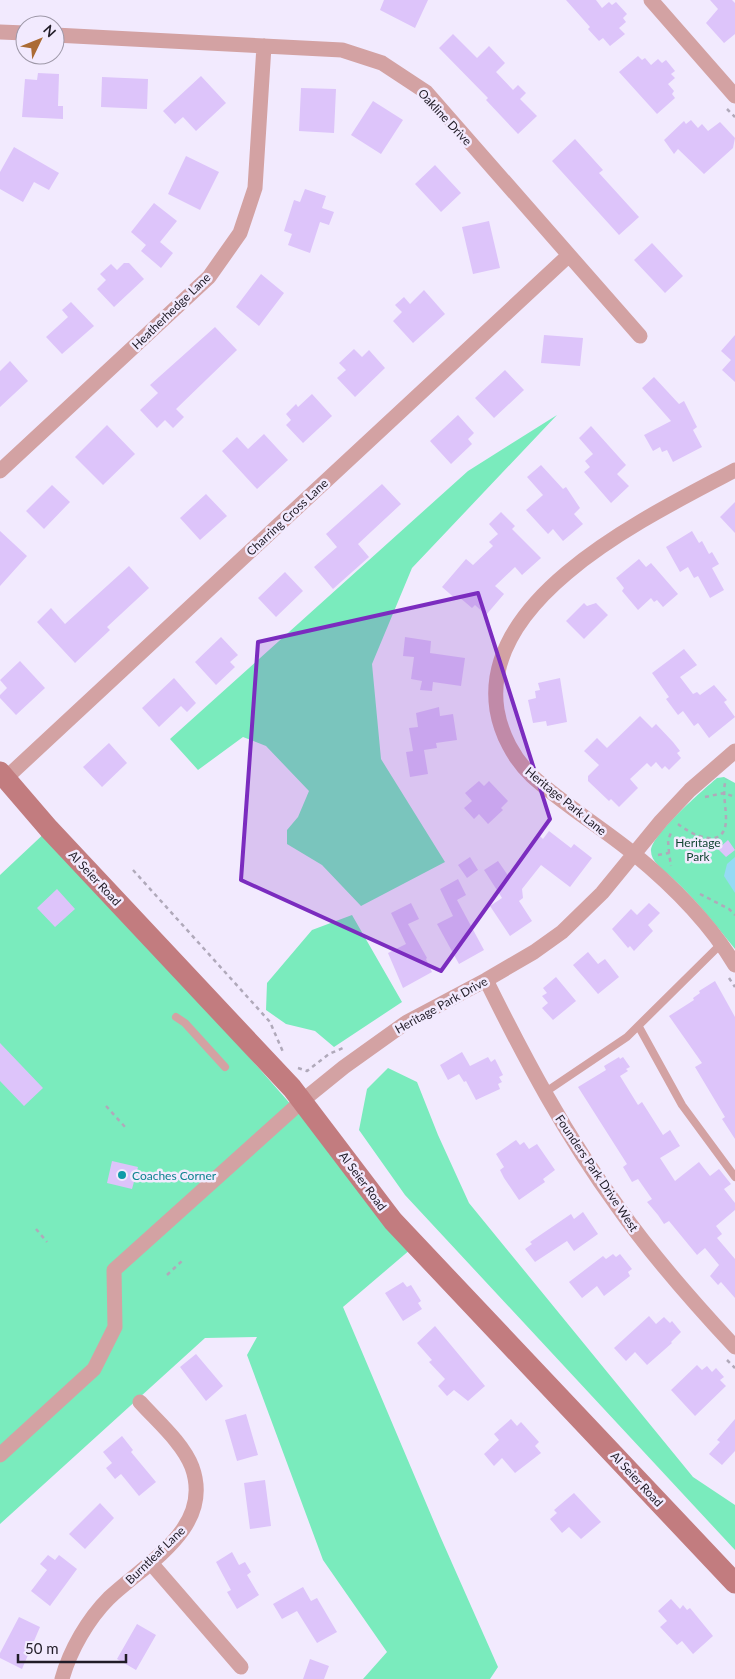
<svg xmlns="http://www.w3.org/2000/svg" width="735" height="1679" font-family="Lato,sans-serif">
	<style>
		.green { fill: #7aebbd }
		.water { fill: #95daf4 }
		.building { fill: #ddc4fa }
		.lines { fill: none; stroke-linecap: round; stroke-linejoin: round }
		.path { stroke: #b0a9ba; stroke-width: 2.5; stroke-dasharray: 4 4; stroke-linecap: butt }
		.lane { stroke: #d3a2a3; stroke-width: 8 }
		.street { stroke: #d3a2a3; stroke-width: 15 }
		.secondary { stroke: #c27c7f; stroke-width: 21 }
		.marked { fill: #7b2cbf; fill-opacity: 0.2; stroke: #7b2cbf; stroke-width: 4; stroke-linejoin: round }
		.culture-dot { fill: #0f9aa8; stroke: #f2eafe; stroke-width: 2 }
		.labels { text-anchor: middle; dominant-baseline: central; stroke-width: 5; stroke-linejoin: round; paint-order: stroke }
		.street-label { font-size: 12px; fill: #211c27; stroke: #f2eafe }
		.park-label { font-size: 12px; fill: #114532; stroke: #f2eafe }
		.culture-label { font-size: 12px; fill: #0d838f; stroke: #f2eafe; text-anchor: start }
	</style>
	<rect width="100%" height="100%" fill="#f2eafe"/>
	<path class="green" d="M557,415L412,568L372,664L381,759L445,862L361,906L322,865L287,844V830L298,817L309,791L266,746L243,737L198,770L170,739L468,471Z
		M724,777L735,783V949C714,923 694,897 669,875C662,869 651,861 651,851C651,835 703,790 717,778Z
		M49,829L393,1221L411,1249L343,1307L440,1536L498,1667L490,1679H363L387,1652L323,1560L247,1355L257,1337L205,1338L0,1524V875Z
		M352,915L402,1002L334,1047L315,1031L286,1024L266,1010L267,983L312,930Z
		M388,1068L417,1082L438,1135L469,1203L693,1477L735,1505V1550L405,1195L359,1130L367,1089Z"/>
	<path class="water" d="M735,857V893L724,876L727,864Z"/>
	<path class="building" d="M384,0H428L415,28L380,10Z
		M566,0H596L602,8L609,2L612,5L616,2L627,14L623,18L626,22L619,28L625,34L610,46L603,38L599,41L588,29L590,27Z
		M710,0H732L735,3V34L724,43L706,23L718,9Z
		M453,34L477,58L489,46L505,63L496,72L513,90L518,85L526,93L520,99L537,116L518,134L486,100L488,98L439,48Z
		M638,56L642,60L645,58L651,65L658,59L662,63L666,60L675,71L671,74L675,78L668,84L674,91L672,94L675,98L657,114L619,72Z
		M38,73L59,74L58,106H63V119L22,117L25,79L37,80Z
		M201,76L226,103L196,131L183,117L175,124L163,111Z
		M102,77L148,79L147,109L101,107Z
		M301,88L336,89L334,133L299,131Z
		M373,101L403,120L381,154L351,135Z
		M691,120L698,128L702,124L708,131L720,122L735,138L733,148L704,174L678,149L674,154L664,140L684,121L686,124Z
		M575,139L603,170L599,173L639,217L619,235L552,161Z
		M14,147L59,173L49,190L34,182L23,202L0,189V172Z
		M186,156L219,172L200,210L168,194Z
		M435,165L461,193L441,212L415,184Z
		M305,189L326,196L322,208L334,212L329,225L320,222L310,253L288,245L292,234L284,231L294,200L300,202Z
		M154,203L177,221L160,242L173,253L161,268L141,251L146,245L131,232Z
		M489,221L500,268L473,274L462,227Z
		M652,243L683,276L665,293L634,260Z
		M124,263H129L144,279L114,307L97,289L106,280L100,274L111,264L117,270Z
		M261,274L284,293L259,326L236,307Z
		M424,290L445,314L413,343L393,321L402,312L395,305L404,297L410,304Z
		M71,302L94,326L62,354L46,337L68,317L62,310Z
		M215,327L237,350L176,409L184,417L173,428L165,420L157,428L140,410L158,393L150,385Z
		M544,335L583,338L580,366L541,363Z
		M735,335V382L722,370L731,360L721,351Z
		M354,349L362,357L369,350L385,368L355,397L337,378L346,370L339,363Z
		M10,361L28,381L0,407V371Z
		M505,370L524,390L494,418L475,398Z
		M654,377L679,404L684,401L697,427L693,430L702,447L673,462L667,450L662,452L660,447L653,451L644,435L671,421L642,388Z
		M312,394L332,416L303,443L286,425L291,420L286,414L296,404L298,407Z
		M458,415L474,433L468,439L472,444L451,464L430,441Z
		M107,425L135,454L103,485L75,457Z
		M591,426L626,465L617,474L629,486L611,503L584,472L590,467L585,461L593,454L579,438Z
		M264,434L288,460L257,489L222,451L237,437L248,449Z
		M541,465L563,489L566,487L580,508L574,514L583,524L563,541L553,529L548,534L526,510L543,495L527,477Z
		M382,484L401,504L358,544L369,557L333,589L314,567L337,547L326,534Z
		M52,485L70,502L44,529L26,511Z
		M206,494L227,516L200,540L180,518Z
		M735,502V533L720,517Z
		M501,512L515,526L512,529L541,558L522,575L515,567L495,586L504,594L486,615L475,605L472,608L459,597L457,600L442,587L466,559L473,565L493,546L489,542L498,534L489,524Z
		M0,531L27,556L0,586Z
		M692,531L699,543L702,541L709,554L712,552L719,564L712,568L724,590L710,598L698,576L694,578L688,567L680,572L666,547Z
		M639,559L646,567L651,563L678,594L663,607L657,600L654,602L651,598L638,610L622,591L624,588L616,578Z
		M129,566L149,588L107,627L110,630L75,663L37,622L51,608L65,624Z
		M285,572L303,591L276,617L258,598Z
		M584,603L587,606L596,603L608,615L584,639L566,621Z
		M221,637L238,655L230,662L235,667L216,685L195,662Z
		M405,637L431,641L430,653L465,658L461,686L433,682L432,691L420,690L422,681L411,679L414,657L403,656Z
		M684,649L697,665L680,677L693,694L697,692L700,695L714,685L727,700L724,702L735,717L709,738L698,723L694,726L683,711L678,715L666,699L669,697L652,673Z
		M20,661L45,688L16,715L0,698V695L7,688L0,680Z
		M174,678L196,703L187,712L181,706L159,727L142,708Z
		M560,678L567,722L547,726L546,721L533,723L528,700L536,698L535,691L540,690L538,683Z
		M439,707L440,716L453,714L457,740L436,743L437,748L424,750L428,774L410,777L406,752L413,751L409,728L418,727L416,713Z
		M640,716L652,728L656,724L673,742L680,751L677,753L681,758L669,770L665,766L662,769L656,762L651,767L647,763L630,779L638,788L619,807L611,799L609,801L588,781V776L599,765L584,751L597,738L607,748Z
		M109,743L127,763L102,787L83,767Z
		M479,781L484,786L489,781L508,801L501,808L503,810L488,824L479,814L474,819L464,808L472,801L465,793Z
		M549,831L571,848L574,844L592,858L570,887L541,865L522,889L523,898L519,901L532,921L510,936L490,906L502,898L484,870L498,861L509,877L540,836L543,839Z
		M728,840L735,850L726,857L718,849Z
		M470,857L478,870L467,878L458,865Z
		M458,879L466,895L457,900L484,950L459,964L437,924L453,916L440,889Z
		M57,889L75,909L55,927L37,908Z
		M411,903L419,919L408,924L427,958L426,959L432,972L403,988L388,953L406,944L391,913Z
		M649,903L660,913L648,925L653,931L634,951L630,946L628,948L612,929L631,909L637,915Z
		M588,952L598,964L605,959L619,977L598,994L573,965Z
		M556,977L576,1001L553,1020L542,1008L548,1003L542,996L547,993L543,988Z
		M715,981L735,1017V1139L722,1119L725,1117L695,1067L702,1063L669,1016L694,1000L693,998L700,993L699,991Z
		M0,1043L43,1088L24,1106L0,1081Z
		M462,1052L470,1066L488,1057L491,1062L495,1059L503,1075L499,1077L502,1082L498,1084L500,1089L476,1100L466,1081L464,1082L459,1074L448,1080L440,1065Z
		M619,1057L620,1059L623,1057L630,1067L626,1069L628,1071L620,1076L638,1105L642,1102L663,1135L670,1130L680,1146L660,1158L675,1181L699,1162L710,1176L719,1169L731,1184L724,1189L735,1203V1210L716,1226L722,1234L717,1238L735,1259V1298L721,1282L718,1285L710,1276L719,1265L705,1248L697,1255L669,1221L664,1224L658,1215L647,1202L652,1199L638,1179L632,1182L623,1167L627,1164L578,1087L606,1070L604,1066Z
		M516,1140L520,1145L524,1142L529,1149L537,1144L555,1170L543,1179L545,1182L519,1200L504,1178L500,1170L504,1167L496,1154Z
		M112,1161L138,1167L132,1189L107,1183Z
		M583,1212L598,1234L574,1251L567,1241L535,1262L525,1249L532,1244L530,1242L571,1214L574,1219Z
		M613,1254L616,1257L620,1254L632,1269L628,1272L630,1276L604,1296L597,1286L582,1298L569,1282L603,1256L606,1259Z
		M403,1282L407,1287L411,1285L421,1301L418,1303L422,1309L403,1321L385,1293Z
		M649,1316L656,1324L664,1317L670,1323L672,1321L681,1332L671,1342L672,1343L647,1365L635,1352L626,1361L614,1348Z
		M435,1326L485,1386L468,1401L454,1390L447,1396L438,1386L445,1379L429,1362L432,1360L417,1343Z
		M196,1354L223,1386L206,1401L180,1367Z
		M697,1365L702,1370L707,1366L712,1372L716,1368L724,1377L720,1380L726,1386L695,1416L671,1390Z
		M246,1414L258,1455L237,1461L225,1420Z
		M511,1419L517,1426L521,1422L539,1442L535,1446L541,1453L515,1473L502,1458L494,1466L484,1454L499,1440L494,1434Z
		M735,1419V1451L722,1465L709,1454L720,1442L717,1440Z
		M122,1436L133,1450L131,1452L156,1482L139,1496L121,1474L115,1479L106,1468L112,1463L103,1452Z
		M265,1480L271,1526L250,1529L244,1483Z
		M574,1493L601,1522L581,1539L569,1527L562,1533L550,1519L557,1513L554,1510Z
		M100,1503L114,1518L85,1549L69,1534Z
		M232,1552L239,1565L245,1562L251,1572L247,1575L259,1595L237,1609L227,1592L231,1590L216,1562Z
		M48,1555L55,1560L59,1555L77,1569L50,1606L31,1591L47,1570L40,1564Z
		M303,1587L311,1601L317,1598L337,1632L317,1643L297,1611L282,1619L273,1604Z
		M671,1599L680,1609L683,1605L687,1610L690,1608L713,1636L693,1654L682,1641L677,1645L660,1627L667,1621L658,1611Z
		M19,1617L40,1627L22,1669L0,1658V1653Z
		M137,1624L156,1635L136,1670L117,1659Z
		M310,1659L329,1666L324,1679H303Z"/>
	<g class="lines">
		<path class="path" d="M727,109L735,117
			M705,797L724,793L735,797
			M678,824C693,836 726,851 726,819C726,805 722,792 726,779
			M669,853L668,840L671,833
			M658,855L669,853L671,866
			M133,870L270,1022L283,1052
			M700,894L729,909L735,915
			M729,978L735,987
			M298,1068L307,1071L329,1054L343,1048
			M106,1106L126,1128
			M36,1229L47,1242
			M167,1275L184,1259
			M727,1360L735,1368"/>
		<path class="lane" d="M176,1017L185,1023L225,1067
			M639,1027L682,1105L735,1177
			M544,1093L627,1037L722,943"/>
		<path class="street" d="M651,0L735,96
			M0,32L25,33
			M55,35L342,50L382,63L426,92L640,336
			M735,470C653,514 479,595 497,710C501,734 514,759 532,776C564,805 601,827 634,854C673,886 709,922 735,965
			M0,471L209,277L240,233L255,188L264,46
			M6,778L568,256
			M486,980C525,1059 566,1136 618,1207C653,1257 694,1303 735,1347
			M0,1455L94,1369L115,1327L114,1270L302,1101L344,1067L407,1022L486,980L534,952L562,932L602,893L661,821L690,790L735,751
			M150,1562L241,1667
			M62,1679C70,1650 88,1619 109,1598C146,1563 214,1528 192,1467C183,1443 157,1421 140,1402"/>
		<path class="secondary" d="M0,772L49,829L292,1088L393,1221L735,1583"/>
	</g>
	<path class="marked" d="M478,593L550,819L441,971L241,880L258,642Z"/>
	<circle class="culture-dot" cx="122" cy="1175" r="5"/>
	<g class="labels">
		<g class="street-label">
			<text transform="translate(445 117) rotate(47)">Oakline Drive</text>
			<text transform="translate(171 311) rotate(-44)">Heatherhedge Lane</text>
			<text transform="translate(287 517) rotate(-43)">Charring Cross Lane</text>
			<text transform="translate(566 801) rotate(39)">Heritage Park Lane</text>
			<text transform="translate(95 878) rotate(47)">Al Seier Road</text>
			<text transform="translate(441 1005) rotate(-29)">Heritage Park Drive</text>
			<text transform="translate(597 1173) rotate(56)">Founders Park Drive West</text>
			<text transform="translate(363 1181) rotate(53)">Al Seier Road</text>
			<text transform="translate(637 1479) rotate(47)">Al Seier Road</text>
			<text transform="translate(155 1555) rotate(-44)">Burntleaf Lane</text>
		</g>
		<g class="park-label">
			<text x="698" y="842">Heritage<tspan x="698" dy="14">Park</tspan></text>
		</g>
		<g class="culture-label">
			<text x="132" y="1175">Coaches Corner</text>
		</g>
	</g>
	<g transform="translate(40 40) rotate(47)"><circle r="24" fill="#f2eafe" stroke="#9e98a8"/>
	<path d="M0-4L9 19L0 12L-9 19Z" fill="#ab6b34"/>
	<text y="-8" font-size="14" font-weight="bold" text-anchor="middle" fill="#211c27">N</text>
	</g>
	<path d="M18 1654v8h108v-8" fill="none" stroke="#211c27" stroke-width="2.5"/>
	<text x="25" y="1654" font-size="15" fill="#211c27" stroke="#f2eafe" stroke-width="4" paint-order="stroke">50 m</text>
</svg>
